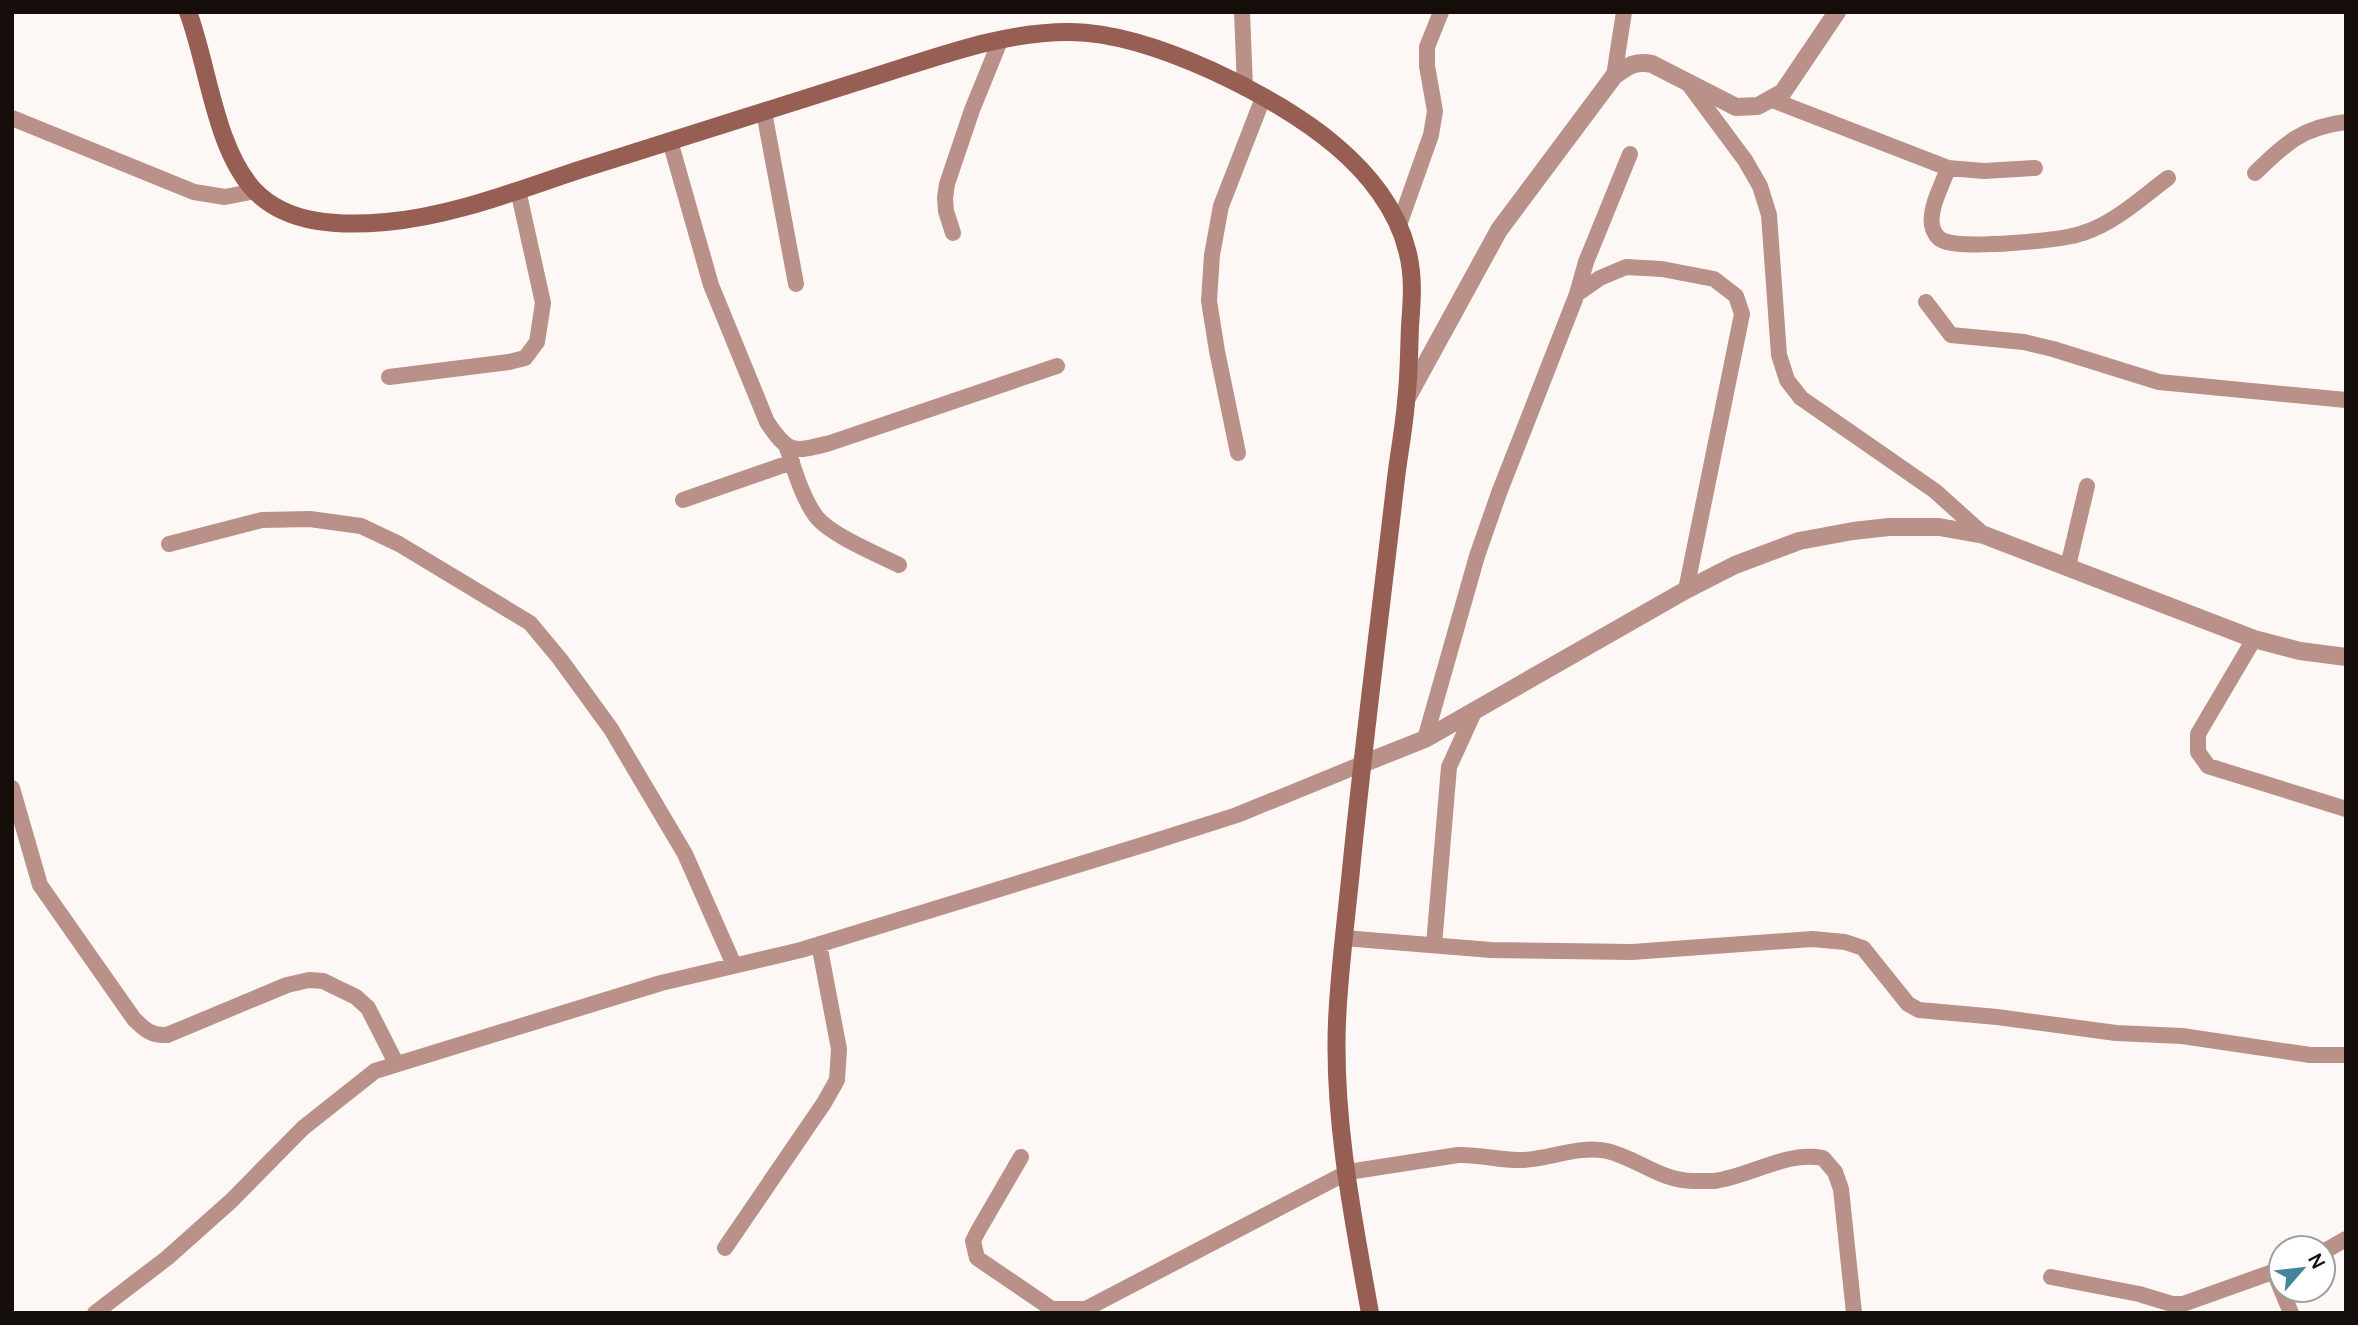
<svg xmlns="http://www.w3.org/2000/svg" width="2358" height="1325" font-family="Manrope,sans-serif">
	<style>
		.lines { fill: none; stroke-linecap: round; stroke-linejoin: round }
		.minor { stroke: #b99188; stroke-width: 16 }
		.tertiary { stroke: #b99188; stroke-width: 18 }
		.secondary { stroke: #975e53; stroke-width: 18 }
	</style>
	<rect width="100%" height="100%" fill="#fdf8f6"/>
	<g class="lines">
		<path class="minor" d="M1242,12L1245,88
			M1614,76L1624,12
			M1687,82L1745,160L1760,186L1769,215L1779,355L1787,380L1801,398L1935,491L1984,535
			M1770,99L1948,168L1984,171L2035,168
			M764,112L796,284
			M12,118L194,192L225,197L255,191
			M670,141L711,285L767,422C789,455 794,452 830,443L1057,366
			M1948,168C1943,184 1929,207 1932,225C1933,231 1937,239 1944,241C1965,249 2060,241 2083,233C2115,223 2142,197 2168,178
			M2255,173C2285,144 2302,127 2346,122
			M1399,225L1431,135L1435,111L1427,66V47L1441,12
			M953,233L946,211L945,198L947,184L972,110L1000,41
			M1577,294L1586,262L1630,154
			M1926,302L1951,335L2024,342L2053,349L2159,382L2346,400
			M389,377L509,362L525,358L537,342L543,303L518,190
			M786,445C794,468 801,495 815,515C828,534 877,554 899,565
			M1238,453L1217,351L1209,301L1212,255L1221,206L1263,98
			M683,500L792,462
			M169,544L262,520L310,519L361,526L399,544L530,623L560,659L611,729L685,854L734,965
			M2068,566L2087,486
			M2254,639L2198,734V752L2208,766L2346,809
			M1425,739L1477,556L1499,493L1577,294L1600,278L1626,267L1662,269L1714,279L1736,296L1742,314L1686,590
			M12,788L40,885L134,1019C145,1030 152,1036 167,1035L287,985L309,980L323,981L356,997L368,1008L396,1063
			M1344,938L1491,950L1632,952L1812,939L1845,942L1863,948L1908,1004L1919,1010L1997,1017L2116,1033L2182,1036L2310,1055H2346
			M1434,945L1449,767L1475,710
			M1021,1157L978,1231L973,1241L977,1258L1052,1309H1085
			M725,1248L824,1103L837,1080L839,1049L819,944
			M2323,1252L2346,1239
			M2274,1272L2291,1313
			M2051,1277L2139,1294L2172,1304H2183L2281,1269
			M95,1313L167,1258L231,1201L303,1128L375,1071L661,983L801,950L1149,843L1237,815L1362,764
			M1078,1313L1348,1172L1458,1155C1480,1154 1501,1161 1522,1160C1551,1159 1578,1145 1607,1151C1637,1158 1661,1181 1693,1181C1700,1181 1707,1181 1714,1181C1752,1176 1785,1151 1823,1158L1835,1172L1841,1189L1854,1313"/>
		<path class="tertiary" d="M1407,398L1499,230L1614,76C1627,67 1635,60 1652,64L1736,107L1758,106L1783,92L1837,12
			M1362,764L1425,739L1686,590L1735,565L1799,541L1853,531L1889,527H1939L1984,535L2254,639L2300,651L2346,657"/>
		<path class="secondary" d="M188,12C208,65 215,148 254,190C287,225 341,226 386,222C453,216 518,190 582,169C679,138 776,107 873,77C937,57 1004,31 1071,32C1151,33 1276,95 1336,146C1368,173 1397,209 1407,250C1414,275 1412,301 1410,326C1409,351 1409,377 1406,402C1404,428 1399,453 1396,478C1381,609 1364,739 1351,870C1346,921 1339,972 1337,1022C1333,1119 1353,1218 1370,1313"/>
	</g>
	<rect width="2358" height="1325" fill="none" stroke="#140d09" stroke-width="28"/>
	<g transform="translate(2302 1269) rotate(62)"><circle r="33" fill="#ffffff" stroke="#a19e9d" stroke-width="2"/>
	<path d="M0-5L12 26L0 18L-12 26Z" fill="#458599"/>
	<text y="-10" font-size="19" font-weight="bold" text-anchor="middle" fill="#140d09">N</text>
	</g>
</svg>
